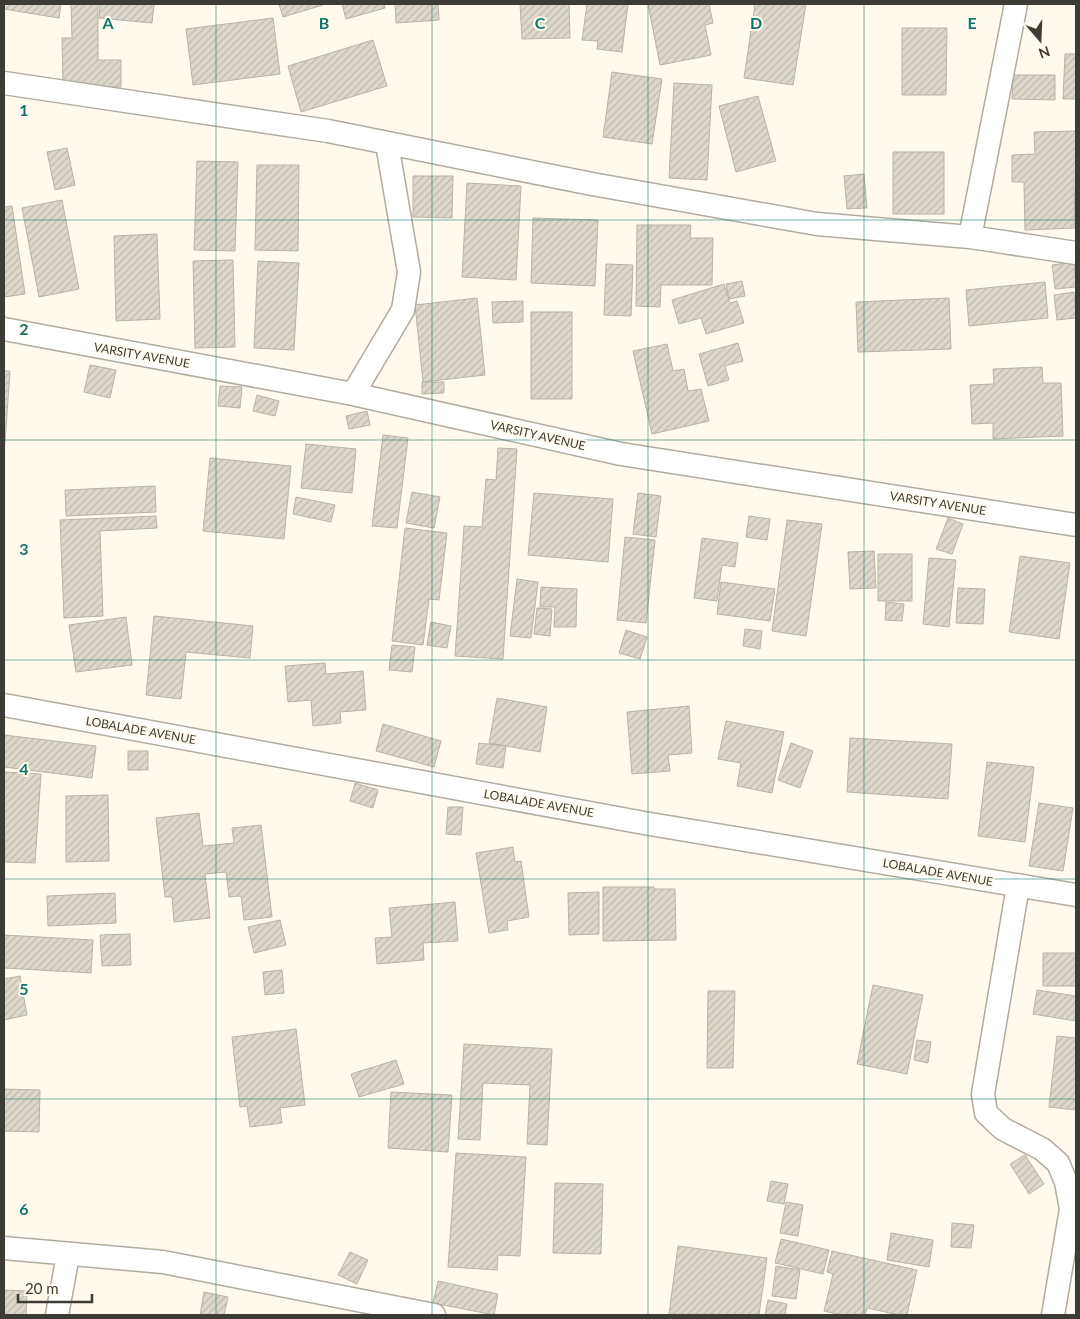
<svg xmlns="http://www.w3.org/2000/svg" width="1080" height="1319" font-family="Lato,sans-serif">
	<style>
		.building { fill: url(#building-hatch); stroke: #b8b3a7 }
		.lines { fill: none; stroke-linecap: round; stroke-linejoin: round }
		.minor-casing { stroke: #b1aca0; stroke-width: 25 }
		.minor { stroke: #fff; stroke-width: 22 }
		.grid { fill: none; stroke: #0f766e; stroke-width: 1; stroke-opacity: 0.55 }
		.labels { text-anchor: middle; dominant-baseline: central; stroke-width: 4; stroke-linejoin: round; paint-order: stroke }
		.street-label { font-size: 12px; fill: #3d3b36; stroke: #fffaed }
		.grid-label { font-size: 16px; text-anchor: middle; font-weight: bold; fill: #0f766e; stroke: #fffaed; stroke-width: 4; stroke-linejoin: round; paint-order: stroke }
	</style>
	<defs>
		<pattern id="building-hatch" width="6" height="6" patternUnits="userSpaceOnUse" patternTransform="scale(1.25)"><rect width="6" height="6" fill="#ddd8cb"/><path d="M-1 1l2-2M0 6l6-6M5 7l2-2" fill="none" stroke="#bfbaaf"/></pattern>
	</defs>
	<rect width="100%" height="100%" fill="#fffaed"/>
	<path class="building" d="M4,4H61L59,18L4,9Z
		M71,4H98V60H121V87H63L62,38H72Z
		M100,4H154L152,23L99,18Z
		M279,4H322L323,5L283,17Z
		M342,4H384L385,8L346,19Z
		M395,4H438L439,20L396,23Z
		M520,4H569L570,38L522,39Z
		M587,4H628L622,52L597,49L598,41L582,40Z
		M648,4H709L713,23L705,25L711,55L660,65Z
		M755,4H806L793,85L744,78Z
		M273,18L280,74L193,85L186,29Z
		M902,28H947L946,95H902Z
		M373,40L387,86L301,112L288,66Z
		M1065,54H1076V99H1063Z
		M612,72L662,79L652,144L603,137Z
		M1013,75H1055V100L1012,99Z
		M674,83L712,85L707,180L669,178Z
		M758,96L776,161L736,172L719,106Z
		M1076,131V181H1074L1075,228L1025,230L1024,182H1012V155L1035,154L1034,132Z
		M67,148L75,185L55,190L47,152Z
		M893,152H944V214H893Z
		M197,161L238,162L235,251L194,250Z
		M257,165H299L298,251L255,250Z
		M864,174L867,208L847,209L844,176Z
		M413,176H453L452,218L413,217Z
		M467,183L521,186L516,280L462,277Z
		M62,200L79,289L39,297L22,208Z
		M12,206L25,294L4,297V207Z
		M533,218L598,220L595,286L531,283Z
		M637,225H691L690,238H713L712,285H661L660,307L636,306Z
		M157,234L160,319L116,321L114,236Z
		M233,260L235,347L195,348L193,261Z
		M258,261L299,263L294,350L254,348Z
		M1074,262L1076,287L1055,289L1052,265Z
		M606,264L633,265L631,316L604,315Z
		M742,281L745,296L729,299L726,284Z
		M1045,282L1048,318L969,326L966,290Z
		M724,284L730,303L737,301L744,323L706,334L701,318L679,324L672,300Z
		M1074,292L1076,318L1057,320L1054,295Z
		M477,298L485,375L423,382L415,305Z
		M949,298L951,349L858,352L856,302Z
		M523,301V322L493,323L492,302Z
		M531,312H572V399H531Z
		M738,343L743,361L725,366L729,380L708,386L699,354Z
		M667,344L673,371L684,369L688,391L701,389L709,421L652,434L633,351Z
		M90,365L116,370L110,398L84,392Z
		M1042,367L1043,383H1061L1063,436L993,439V423L972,424L970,385L994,384L993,369Z
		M4,371H10L4,456Z
		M422,382H444V393L422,394Z
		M220,386L242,387L240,408L218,406Z
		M257,395L279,401L275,416L253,411Z
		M367,411L370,425L349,429L346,416Z
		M383,435L408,438L397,528L372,526Z
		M306,444L356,449L352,493L301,488Z
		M498,448L517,449L503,659L455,656L464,526L482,527L486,479L496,480Z
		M210,458L291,466L284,539L203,531Z
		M155,486L156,512L66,516L65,490Z
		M412,492L440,497L434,528L406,523Z
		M534,493L613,499L608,562L528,555Z
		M638,493L661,496L656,537L633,534Z
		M296,497L335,505L331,522L293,514Z
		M156,516L157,528L100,531L103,616L64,618L60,520Z
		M749,516L770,519L767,540L746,537Z
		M948,518L963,524L952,554L936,549Z
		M787,520L822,524L806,636L772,631Z
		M405,528L447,533L439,600L429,599L423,645L392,641Z
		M625,537L655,540L646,623L617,620Z
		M702,538L738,543L735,567L722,565L717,601L694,598Z
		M874,551L876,588L850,589L848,552Z
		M878,554H912V601H878Z
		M1020,556L1070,563L1059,639L1009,632Z
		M929,558L956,560L949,627L923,624Z
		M517,579L538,582L531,638L510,636Z
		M721,582L775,589L770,621L717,614Z
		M541,587L577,589L576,627H554L555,607H540Z
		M958,588L985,589L983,624L956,623Z
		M886,602L904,604L902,621L885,620Z
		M537,608L552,609L550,636L534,634Z
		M154,616L253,626L250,658L186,652L181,699L146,695Z
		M126,617L132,665L76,672L69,625Z
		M431,622L451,626L447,648L427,645Z
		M745,629L762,631L760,649L743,646Z
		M626,630L647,637L640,659L619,653Z
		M392,645L415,647L412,672L389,670Z
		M325,663L326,674L363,671L366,710L340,712L341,723L313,726L311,700L288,702L285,666Z
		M497,698L547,707L540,752L489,743Z
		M689,706L692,753L668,755L670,771L632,774L627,712Z
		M726,721L784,732L772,793L737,786L741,763L718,759Z
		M383,724L441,741L434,767L376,751Z
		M4,735L96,746L92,778L4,767Z
		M850,738L952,744L948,799L847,792Z
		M479,743L506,746L503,768L476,764Z
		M791,743L813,751L800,788L778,780Z
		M128,751H148V770H128Z
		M987,762L1034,767L1025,842L978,836Z
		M4,772L41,774L35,863L5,862Z
		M355,783L378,790L373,808L350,801Z
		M108,795L109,861L66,862V796Z
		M1039,803L1073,808L1063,871L1029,866Z
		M448,807H463L461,835L446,834Z
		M199,813L203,846L234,843L232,828L261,825L272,917L244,920L241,896L229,897L226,872L205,874L210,918L174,922L172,897H165L156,818Z
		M513,847L515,862L521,861L529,917L507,921L508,930L489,933L476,853Z
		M603,887H654V889H675L676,940L603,941Z
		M599,892V934L569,935L568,893Z
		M115,893L116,923L48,926L47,896Z
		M455,902L458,941L423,943L424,960L377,964L375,938L392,937L389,908Z
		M280,920L286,945L254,953L248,927Z
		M130,934L131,965L102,966L100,935Z
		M4,935L93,940L91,973L4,968Z
		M1043,953H1076V986H1043Z
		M282,970L284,993L265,995L263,972Z
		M20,976L27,1015L4,1020V979Z
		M873,985L923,995L907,1074L857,1064Z
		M1037,990L1076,996V1021L1033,1014Z
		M708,991H735L733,1068H707Z
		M296,1029L305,1105L280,1108L282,1123L250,1127L247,1106L240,1107L232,1037Z
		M1057,1036L1076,1038V1110L1049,1107Z
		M917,1040L931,1042L928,1063L914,1060Z
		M464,1044L552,1049L547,1145L527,1144L530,1085L483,1083L480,1140L458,1139Z
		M396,1060L404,1084L359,1097L351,1074Z
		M4,1089L40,1090L39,1132L4,1131Z
		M391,1092L452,1095L448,1152L388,1148Z
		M456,1153L526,1157L520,1256L498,1255L497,1270L448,1267Z
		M1025,1155L1044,1184L1029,1194L1010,1164Z
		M771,1181L788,1184L784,1204L767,1201Z
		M555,1183L603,1184L601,1254L553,1253Z
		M786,1202L803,1205L798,1236L780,1233Z
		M952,1223L974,1225L971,1248L951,1247Z
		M891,1233L933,1240L929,1267L887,1260Z
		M781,1239L829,1250L823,1274L775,1263Z
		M678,1246L767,1258L759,1315H681L669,1314Z
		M832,1251L917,1270L907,1315H899L867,1308L865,1315H842L824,1311L833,1274L827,1272Z
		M350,1252L368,1260L357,1284L338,1275Z
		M776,1266L800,1270L796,1299L772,1296Z
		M438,1281L498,1294L494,1315L433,1303Z
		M4,1290L27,1291L26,1315H4Z
		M204,1292L228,1297L224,1315H200Z
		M768,1300L787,1304L785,1315H765Z"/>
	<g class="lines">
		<g class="minor-casing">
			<path id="minor" d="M4,83L328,131L592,184L817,224L970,237L1076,253
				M970,237L1016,4
				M4,329L353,394L621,454L1076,525
				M353,394L403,310L409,272L387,144
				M4,705L644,823L1076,895
				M1018,886L983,1094L986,1113L1003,1129L1042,1149L1058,1163L1066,1182L1071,1209L1053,1315
				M4,1248L163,1262L434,1315
				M57,1315L68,1255"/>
		</g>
		<use href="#minor" class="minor"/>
	</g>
	<path class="grid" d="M216,4V1315M432,4V1315M648,4V1315M864,4V1315M4,220H1076M4,440H1076M4,660H1076M4,879H1076M4,1099H1076"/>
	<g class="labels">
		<g class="street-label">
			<text transform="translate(142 355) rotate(10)">VARSITY AVENUE</text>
			<text transform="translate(538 435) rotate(13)">VARSITY AVENUE</text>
			<text transform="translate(938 503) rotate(9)">VARSITY AVENUE</text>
			<text transform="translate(141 730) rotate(10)">LOBALADE AVENUE</text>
			<text transform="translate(539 803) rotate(10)">LOBALADE AVENUE</text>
			<text transform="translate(938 872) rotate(10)">LOBALADE AVENUE</text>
		</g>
	</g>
	<g class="grid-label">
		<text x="108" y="29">A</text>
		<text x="324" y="29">B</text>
		<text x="540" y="29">C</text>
		<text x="756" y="29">D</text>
		<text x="972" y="29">E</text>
		<text x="24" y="116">1</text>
		<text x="24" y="335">2</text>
		<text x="24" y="555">3</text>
		<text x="24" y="775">4</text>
		<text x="24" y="995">5</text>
		<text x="24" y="1215">6</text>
	</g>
	<rect width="1080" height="1319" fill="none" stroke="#3d3b36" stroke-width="10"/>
	<g transform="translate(1040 40) rotate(161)" stroke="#fffaed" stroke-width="4" paint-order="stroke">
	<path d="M0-4L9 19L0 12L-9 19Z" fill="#3d3b36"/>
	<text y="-8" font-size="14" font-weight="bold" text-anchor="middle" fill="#3d3b36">N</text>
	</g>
	<path d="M18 1294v8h74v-8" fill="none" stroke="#3d3b36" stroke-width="2.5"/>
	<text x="25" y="1294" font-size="15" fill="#3d3b36" stroke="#fffaed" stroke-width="4" paint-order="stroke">20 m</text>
</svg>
